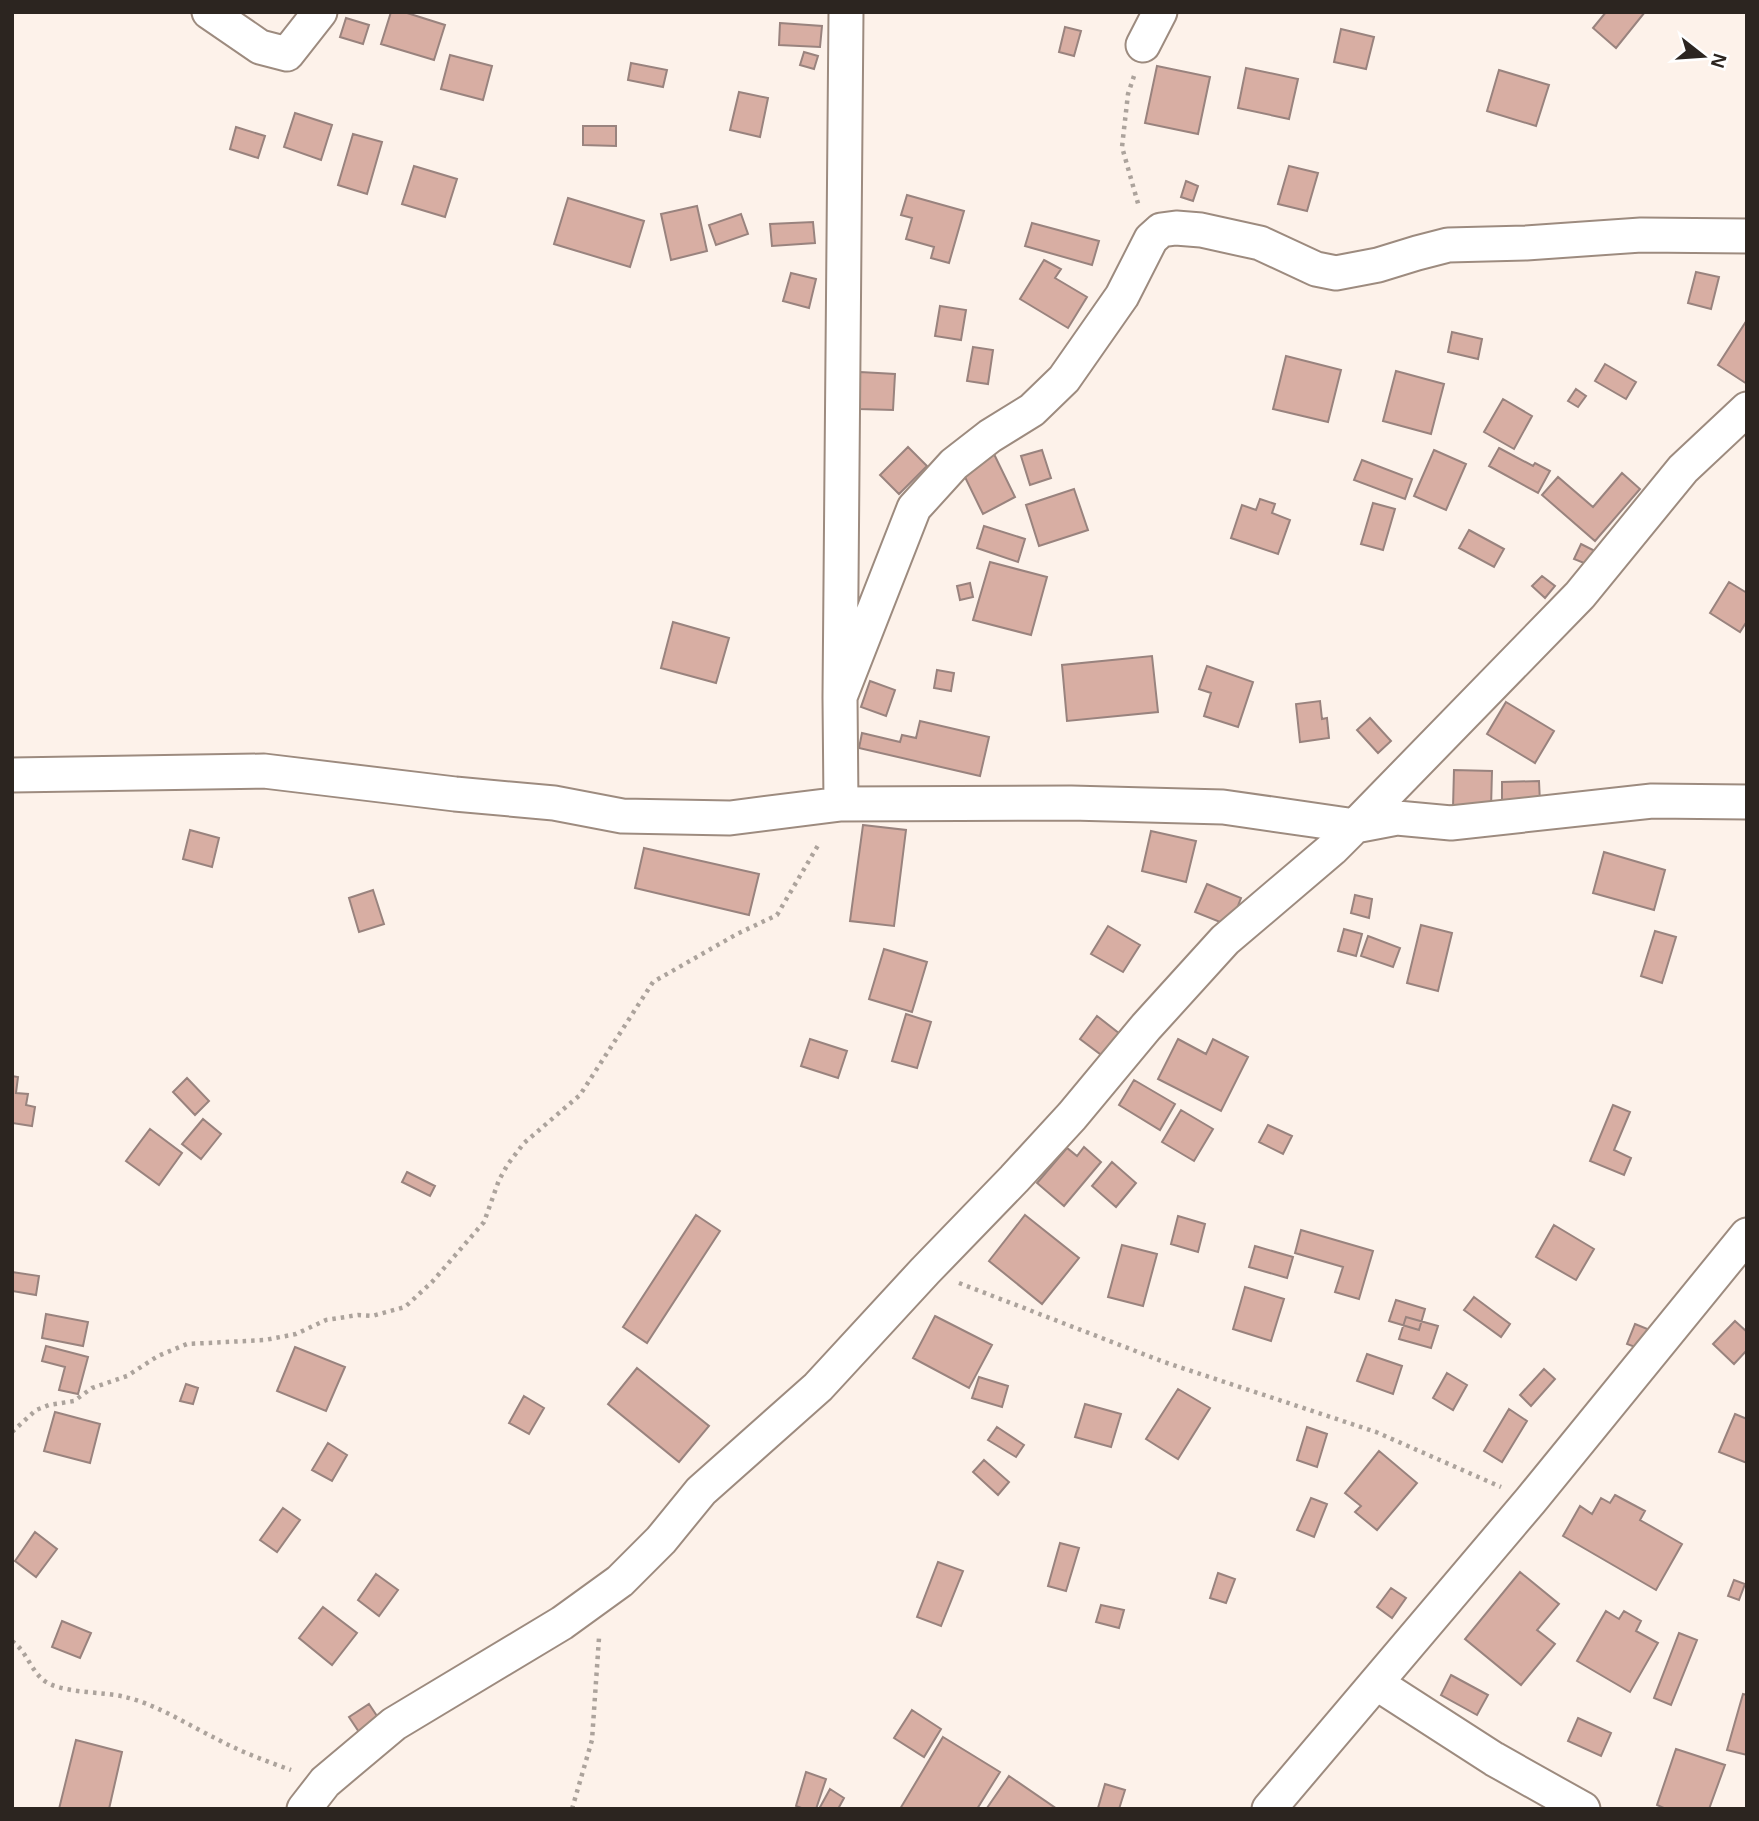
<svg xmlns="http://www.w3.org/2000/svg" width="1759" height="1821" font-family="Arial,sans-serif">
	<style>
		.building { fill: #d8aea3; stroke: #99837e; stroke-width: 2 }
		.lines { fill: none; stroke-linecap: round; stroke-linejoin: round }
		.street-casing { stroke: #9d8b7f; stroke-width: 37 }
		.path { stroke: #aca39c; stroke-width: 4.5; stroke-dasharray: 3.5 5; stroke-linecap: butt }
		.street { stroke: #fff; stroke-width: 33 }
	</style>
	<rect width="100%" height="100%" fill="#fdf2ea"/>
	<path class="building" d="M391,12H404L445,25L434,60L381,44Z
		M1606,12H1645L1616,48L1593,28Z
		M346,18L369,25L363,44L340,37Z
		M780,23L822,26L820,47L779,45Z
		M1065,27L1081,31L1074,56L1059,52Z
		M1341,29L1374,37L1366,69L1334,62Z
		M804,52L818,56L814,69L800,65Z
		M450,55L492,66L483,100L441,89Z
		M631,63L667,70L663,87L628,80Z
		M1157,66L1210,77L1198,134L1145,123Z
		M1246,68L1298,79L1289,119L1238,108Z
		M1499,70L1549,85L1536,126L1487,111Z
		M739,92L768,98L760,137L730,130Z
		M295,113L332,125L321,160L284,147Z
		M583,126H616V146L583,145Z
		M236,127L265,136L258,158L230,149Z
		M353,134L382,142L367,194L338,185Z
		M414,166L457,179L445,217L402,204Z
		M1289,166L1318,173L1307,211L1278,204Z
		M1186,181L1198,186L1193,201L1181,197Z
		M907,195L964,211L949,263L931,258L934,247L906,239L912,218L901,215Z
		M568,198L644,221L630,267L554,244Z
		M697,206L707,251L671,260L661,214Z
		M741,214L748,234L716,245L709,225Z
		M813,222L815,243L772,246L770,224Z
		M1032,223L1099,241L1092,265L1025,246Z
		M1044,260L1061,269L1055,278L1087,297L1068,328L1020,299Z
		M1696,272L1719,277L1711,309L1688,303Z
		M791,273L816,279L809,308L783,301Z
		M940,306L966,310L961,340L935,336Z
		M1747,320V384L1718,365Z
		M1452,332L1482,339L1478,359L1448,352Z
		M973,347L993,350L988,384L967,381Z
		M1286,356L1341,370L1328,422L1273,409Z
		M1605,364L1636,382L1626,399L1595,381Z
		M1396,371L1444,384L1431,434L1383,421Z
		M860,372L895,374L893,410L859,409Z
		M1576,389L1586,396L1578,407L1568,401Z
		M1503,399L1532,416L1514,449L1484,432Z
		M908,447L927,466L899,494L880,475Z
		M1499,448L1533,466L1535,463L1550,471L1538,493L1489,466Z
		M1042,450L1051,478L1030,485L1021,456Z
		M1434,450L1466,464L1446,510L1414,496Z
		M993,452L1015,497L983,514L961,469Z
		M1362,460L1412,479L1405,499L1354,480Z
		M1622,473L1640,489L1595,541L1542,495L1558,477L1593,507Z
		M1074,489L1088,530L1039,546L1026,505Z
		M1260,499L1275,504L1272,513L1290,520L1278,554L1231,538L1242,505L1256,510Z
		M1373,503L1395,509L1383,550L1361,544Z
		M984,526L1025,539L1018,562L977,548Z
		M1469,530L1504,549L1494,567L1459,548Z
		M1581,544L1595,551L1589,565L1574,559Z
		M990,562L1047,577L1031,635L973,620Z
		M1542,576L1555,586L1545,598L1532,586Z
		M1729,582L1747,593V621L1740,632L1710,613Z
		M970,583L973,597L960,600L957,586Z
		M673,622L729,638L716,683L661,668Z
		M1152,656L1158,712L1067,721L1062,665Z
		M1207,666L1253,682L1238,727L1204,716L1211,693L1199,689Z
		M937,670L954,673L951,691L934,688Z
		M870,681L895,690L886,716L861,707Z
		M1320,701L1322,719L1327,718L1329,738L1300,742L1296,704Z
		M1506,702L1554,731L1535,763L1487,734Z
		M1370,718L1391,741L1378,753L1357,730Z
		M920,721L989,737L980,776L859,748L862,733L900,742L902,735L916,738Z
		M1454,770L1492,771L1491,809L1453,808Z
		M1539,781L1540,803L1502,805V782Z
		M863,825L906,830L894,926L850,921Z
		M190,830L219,838L212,867L183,859Z
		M1151,831L1196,841L1186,882L1142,871Z
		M644,848L759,874L749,915L635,888Z
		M1604,852L1665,870L1654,910L1593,893Z
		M1207,884L1241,898L1230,926L1195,912Z
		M373,890L384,924L359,932L349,898Z
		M1355,895L1372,899L1369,918L1351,913Z
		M1421,925L1452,933L1438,991L1407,983Z
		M1108,926L1140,945L1123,972L1091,954Z
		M1344,929L1362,934L1356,956L1338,951Z
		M1655,931L1676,937L1662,983L1641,976Z
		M1368,936L1400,948L1393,967L1361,956Z
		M884,949L927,962L912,1012L869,999Z
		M906,1014L931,1022L917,1068L892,1061Z
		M1097,1016L1120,1034L1104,1057L1080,1039Z
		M810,1039L847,1051L838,1078L801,1066Z
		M1178,1039L1206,1054L1213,1039L1248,1057L1221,1111L1158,1079Z
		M12,1076L18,1077L16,1093L28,1094L26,1105L35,1107L32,1126L12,1123Z
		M187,1078L209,1101L195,1115L173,1092Z
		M1134,1080L1175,1104L1160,1130L1119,1105Z
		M1613,1105L1630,1112L1614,1150L1631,1158L1624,1175L1590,1161Z
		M1181,1110L1213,1129L1194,1161L1162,1142Z
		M203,1119L221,1134L201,1159L182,1144Z
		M1268,1125L1292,1136L1283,1154L1259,1142Z
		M150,1129L182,1153L159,1185L126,1161Z
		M1084,1147L1101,1162L1064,1206L1037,1183L1067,1148L1077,1156Z
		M1112,1162L1136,1183L1116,1207L1092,1186Z
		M407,1172L435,1186L430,1196L402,1182Z
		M696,1215L720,1231L647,1343L623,1327Z
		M1025,1215L1079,1258L1042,1304L989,1261Z
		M1178,1216L1205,1224L1198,1252L1171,1244Z
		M1554,1225L1594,1249L1576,1280L1536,1257Z
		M1301,1230L1373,1251L1359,1299L1335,1292L1343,1267L1295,1253Z
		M1122,1245L1157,1254L1143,1306L1108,1297Z
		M1255,1246L1293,1257L1287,1278L1249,1267Z
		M12,1272L39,1276L36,1295L12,1291Z
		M1245,1287L1284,1299L1271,1341L1233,1329Z
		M1474,1297L1510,1324L1501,1337L1464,1310Z
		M1396,1300L1425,1309L1419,1330L1389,1321Z
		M46,1314L88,1322L83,1346L42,1338Z
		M935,1316L992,1345L969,1388L913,1358Z
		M1406,1317L1438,1326L1431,1348L1399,1339Z
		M1735,1321L1747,1332V1350L1734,1364L1713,1344Z
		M1635,1324L1650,1330L1643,1350L1627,1344Z
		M46,1346L88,1357L78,1394L59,1390L65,1367L42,1361Z
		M295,1347L345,1367L326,1411L277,1391Z
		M1367,1354L1402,1366L1393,1394L1357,1381Z
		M637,1368L709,1426L679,1462L608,1404Z
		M1544,1369L1555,1379L1531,1406L1520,1395Z
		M1447,1373L1467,1385L1453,1410L1433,1398Z
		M979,1377L1008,1386L1002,1407L972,1398Z
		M186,1384L198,1388L193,1404L180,1401Z
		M1178,1389L1210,1408L1178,1459L1146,1439Z
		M524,1396L544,1408L529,1434L509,1423Z
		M1085,1404L1121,1414L1111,1447L1075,1437Z
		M1509,1409L1527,1421L1502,1462L1484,1451Z
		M55,1412L100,1424L90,1463L44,1451Z
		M1735,1414L1747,1419V1463L1719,1452Z
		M997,1427L1024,1445L1016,1457L988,1440Z
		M1307,1427L1327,1434L1317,1467L1297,1460Z
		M328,1443L347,1455L332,1481L312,1470Z
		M1379,1451L1417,1483L1377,1530L1355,1512L1361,1506L1345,1493Z
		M984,1460L1009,1482L998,1495L973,1472Z
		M1615,1495L1645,1511L1640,1520L1682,1544L1656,1590L1563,1536L1580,1506L1592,1514L1601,1498L1610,1503Z
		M1311,1498L1327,1504L1314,1537L1297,1530Z
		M283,1508L300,1520L277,1552L260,1540Z
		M35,1532L57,1549L36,1577L15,1561Z
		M1060,1543L1079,1548L1066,1591L1048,1586Z
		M938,1562L963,1571L941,1626L917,1617Z
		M1520,1572L1559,1604L1537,1630L1555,1644L1521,1685L1465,1639Z
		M1218,1573L1235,1579L1226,1603L1210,1598Z
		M376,1574L398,1590L379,1616L358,1600Z
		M1734,1580L1745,1584L1739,1600L1728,1596Z
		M1391,1588L1406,1598L1392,1618L1377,1607Z
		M1101,1605L1124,1610L1119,1628L1096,1622Z
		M323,1607L357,1633L332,1665L299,1638Z
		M1606,1611L1619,1619L1624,1611L1641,1621L1636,1631L1658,1643L1630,1692L1577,1661Z
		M62,1621L91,1633L80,1658L52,1647Z
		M1679,1633L1697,1640L1671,1705L1654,1698Z
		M1451,1675L1488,1695L1477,1715L1441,1695Z
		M1743,1694L1747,1695V1755L1727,1750Z
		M369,1704L381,1722L361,1735L349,1717Z
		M912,1710L941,1729L924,1757L894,1738Z
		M1578,1718L1611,1733L1601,1756L1568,1741Z
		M943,1737L1000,1772L977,1809H900Z
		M76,1740L122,1752L109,1809H59Z
		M1676,1749L1725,1765L1709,1809H1666L1657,1805Z
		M806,1772L826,1779L816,1809H804L796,1806Z
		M1009,1776L1057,1809L987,1808Z
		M1105,1784L1125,1790L1119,1809L1098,1808Z
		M830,1789L844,1798L838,1809H819Z"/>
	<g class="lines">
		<g class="street-casing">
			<path id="street" d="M209,12L260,47L287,54L320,12
				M1143,45L1160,12
				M840,697L914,508L954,464L990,436L1032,410L1064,379L1122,296L1151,239L1161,230L1176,228L1201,230L1260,243L1316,269L1336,273L1378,265L1417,253L1448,245L1526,243L1641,235L1747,236
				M12,775L264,771L455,794L554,803L622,816L730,818L841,804L1071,803L1223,807L1355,826L1580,595L1683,469L1747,409
				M841,804L840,697L846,12
				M1376,1683L1494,1759L1583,1809
				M304,1809L325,1782L394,1724L562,1623L620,1581L661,1540L701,1491L818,1387L925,1271L1014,1179L1072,1116L1146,1027L1225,940L1332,849L1355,826L1397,818L1451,823L1652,801L1747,802
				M1269,1809L1531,1500L1747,1235"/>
		</g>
		<path class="path" d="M1134,76L1128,94L1122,147L1139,207
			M959,1283L1164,1362L1376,1432L1501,1487
			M12,1432L36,1410L49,1405L74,1401L92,1388L127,1376L158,1356L187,1344L265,1340L296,1334L326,1320L358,1315L372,1316L405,1307L432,1282L484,1222L499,1180L508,1164L524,1143L580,1095L653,982L737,934L777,915L820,842
			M12,1641C26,1651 30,1668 42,1679C59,1694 102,1691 125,1697C156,1704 188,1725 217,1739C241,1752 266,1761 291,1770
			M572,1809L592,1740L599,1638"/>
		<use href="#street" class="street"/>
	</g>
	<rect width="1759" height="1821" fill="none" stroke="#2c2520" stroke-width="28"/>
	<g transform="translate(1703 56) rotate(107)" stroke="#ffffff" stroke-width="5" paint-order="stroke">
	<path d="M0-5L12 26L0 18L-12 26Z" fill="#2c2520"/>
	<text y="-10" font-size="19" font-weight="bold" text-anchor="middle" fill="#2c2520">N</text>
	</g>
</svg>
